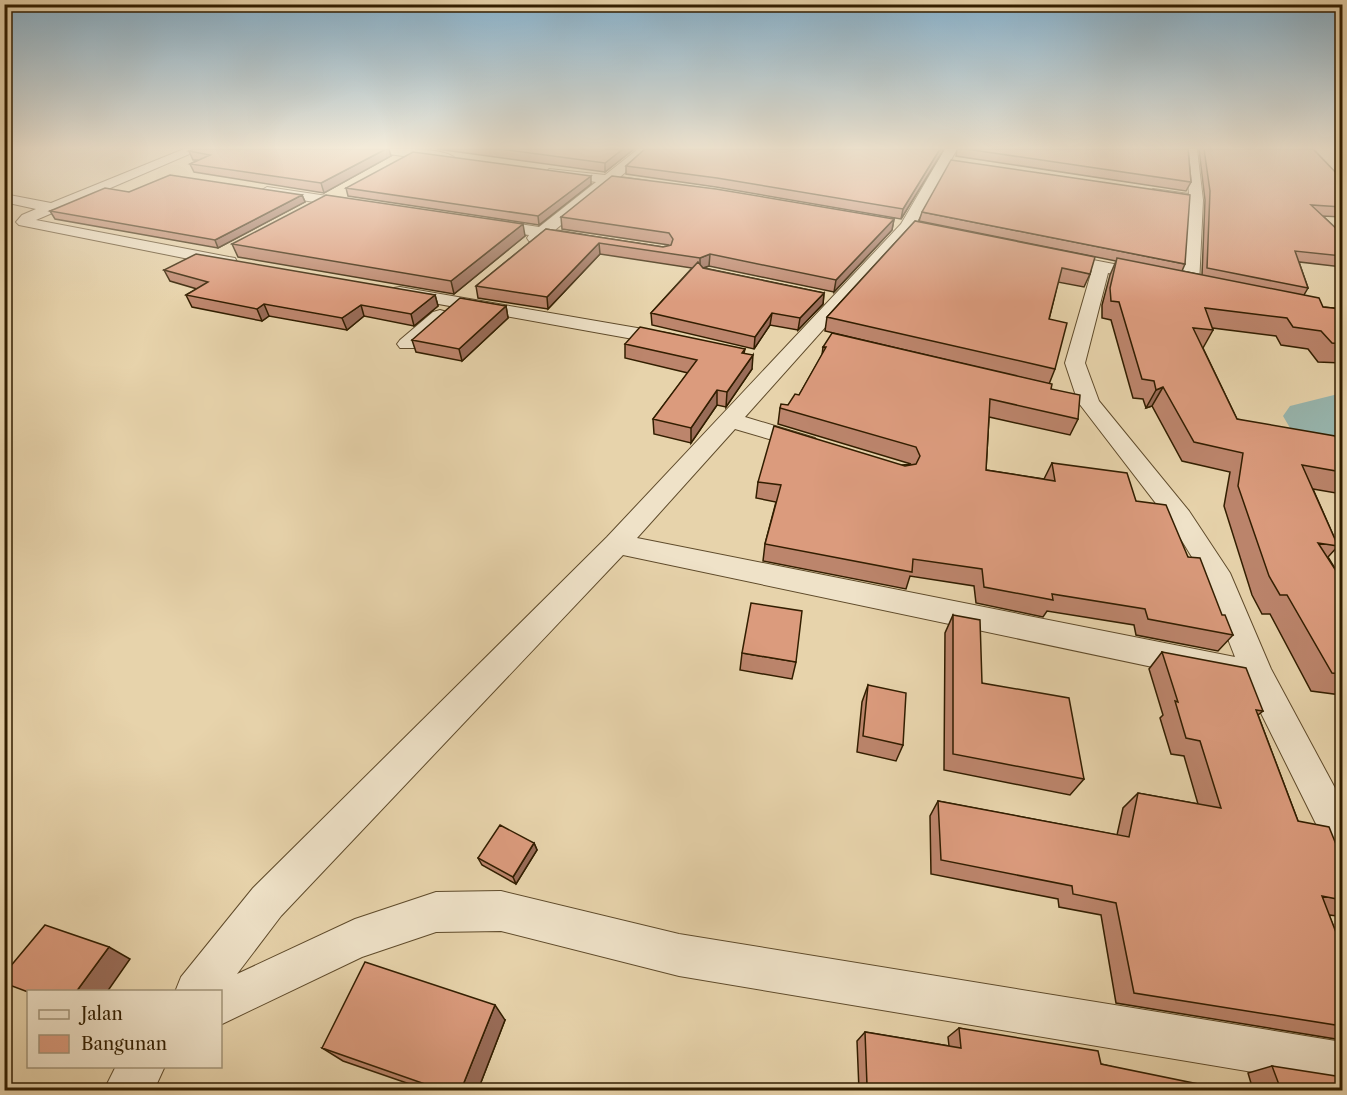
<svg xmlns="http://www.w3.org/2000/svg" width="1347" height="1095" font-family="'Libre Caslon Text',serif">
	<style>
		.lines { fill: none; stroke-linecap: round; stroke-linejoin: round }
		.river { fill: #98b7b0; fill-rule: evenodd }
		.minor-casing { stroke: #5f4b2b; stroke-width: 2 }
		.minor { fill: #efe2c8; fill-rule: evenodd }
		.wall { fill: #bc856c; stroke: #321e00; stroke-width: 1.5 }
		.shaded-wall { fill: #996c58; stroke: #321e00; stroke-width: 1.5 }
		.building { fill: #db9b7d; stroke: #321e00; stroke-width: 1.5 }
	</style>
	<rect width="100%" height="100%" fill="#e7d3ab"/>
	<filter id="stains"><feTurbulence type="fractalNoise" baseFrequency=".00333" numOctaves="4"/><feColorMatrix values="0 0 0 0 .2 0 0 0 0 .09 0 0 0 0 .02 0 0 0 .5 -.17"/></filter>
	<radialGradient id="worn" r=".72"><stop offset=".6" stop-color="#630" stop-opacity="0"/><stop offset="1" stop-color="#630" stop-opacity=".3"/></radialGradient>
	<g class="lines">
		<path class="river" d="M1342,393V421L1335,423L1342,435V491L1324,486L1283,416L1290,406Z"/>
		<g class="minor-casing">
			<path id="minor" d="M184,149H201L36,220L229,257L235,258L237,262L235,266L229,267L19,225L16,222L22,215L36,209L4,202V194L51,203Z
				M375,149C392,149 443,147 455,158L448,162L381,153Z
				M638,149H652L620,177L649,181L651,184L649,187L611,184L555,230L585,235L587,238L585,241L579,243L545,238L535,243L529,241L527,238L529,235L487,229L479,224L487,219L539,227L596,182L549,175L547,172L549,169L605,175Z
				M945,149H957L913,229L745,417L815,438L819,443L815,448L807,450L735,429L637,538L1235,657L1203,575L1171,523L1078,402L1065,363L1092,270L1051,262L1049,258L1057,253L1155,272L1158,276L1155,280L1149,281L1108,273L1085,363L1099,401L1189,511L1230,573L1271,669L1342,801V855L1329,850L1247,685L1214,680L623,555L281,916L237,974L355,919L436,892L501,891L679,934L1342,1042V1087L679,976L501,931L436,932L362,957L220,1025V992H175L181,977L253,888L607,537L901,224Z
				M1185,149H1197L1203,200L1199,285L1196,289H1184L1181,285L1188,203L1153,197L1146,193L1153,189L1189,194Z
				M267,187L354,200L361,204L354,208L262,194L260,191Z
				M400,287L672,334L679,336L682,340L679,344L672,346L394,296L391,292L394,288Z
				M440,310L447,312L449,316L447,320L414,348H400L397,344L400,340L433,312Z
				M116,1066H165L154,1090H104Z"/>
		</g>
		<use href="#minor" class="minor"/>
	</g>
	<path class="wall" d="M437,149H634L605,172Z
		M645,149H944L901,219L716,187L626,174V166Z
		M957,149H1188L1191,182L1186,191L956,156Z
		M1199,149H1313L1342,179V217L1323,216L1342,234V267L1299,262L1308,288L1304,295L1323,307L1342,309V363L1318,362L1308,349L1281,345L1276,336L1212,328L1213,330L1203,348L1237,419L1342,451V486L1336,493L1313,489L1338,546L1328,557L1342,580V697L1341,695L1311,691L1270,614H1262L1252,595L1224,506L1230,472L1182,461L1152,406L1146,408L1143,399L1133,398L1111,320L1102,318V305L1110,275L1116,261L919,221L922,212L1185,264L1182,271L1202,275L1205,200Z
		M189,151L391,156L324,193L194,172L190,164L198,160H193Z
		M591,184L539,225L348,196L346,188Z
		M129,192L302,195L305,202L218,248L55,219L50,211Z
		M561,217L894,219L892,230L834,292L709,266L704,268L824,293L823,304L798,330L770,325L754,349L652,325L651,313L692,268L600,254L548,309L478,298L476,286L546,229L663,247L669,245L562,229Z
		M915,221L1090,274L1084,287L1058,282L1049,319L1055,369L1049,384L825,331L827,317Z
		M525,236L454,294L238,257L232,244Z
		M164,270L435,295L438,306L414,326L364,316L347,330L269,316L262,321L192,307L186,295L197,289L170,281Z
		M506,306L508,318L462,361L416,352L412,340Z
		M625,344L745,349L744,353L752,369L726,407L717,405L691,443L654,434L653,419L688,373L625,358Z
		M823,347L1051,389L1078,419L1070,435L989,417L986,470L1044,479L1052,463L1136,501L1188,557L1233,635L1218,651L1136,635L1134,625L1047,611L1043,617L976,603L974,586L910,576L906,589L763,561L765,544L776,502L756,498L758,482L911,464L778,424L780,408L788,405L799,395L822,355Z
		M953,615L982,683L1084,779L1070,795L944,770L945,633Z
		M1162,652L1263,711L1258,715L1298,821L1342,859V913L1337,916L1329,915L1342,948V1040L1116,1003L1101,915L1059,907L1058,899L931,874L930,816L938,801L1117,835L1123,808L1138,793L1198,804L1184,756L1171,754L1160,718L1163,715L1149,669Z
		M742,653L796,662L792,679L740,670Z
		M868,685L903,745L896,761L857,752L862,702Z
		M534,843L537,850L516,884L482,865L478,858Z
		M505,1020L478,1090H427L343,1061L322,1048Z
		M959,1028L1101,1064L1205,1090H859L857,1041L865,1032L949,1046L948,1037Z
		M1272,1066L1342,1090H1253L1248,1073Z"/>
	<path class="shaded-wall" d="M386,149H389L391,156L324,193L321,183Z
		M623,149H634L605,172V163Z
		M940,149H944L901,219L903,209Z
		M591,176V184L539,225L538,216Z
		M302,195L305,202L218,248L215,240Z
		M894,219L892,230L834,292L836,280Z
		M523,224L525,236L454,294L451,281Z
		M599,243L600,254L548,309L547,297Z
		M710,254L709,266L700,269V258Z
		M824,293L823,304L798,330L800,318Z
		M435,295L438,306L414,326L411,314Z
		M264,304L269,316L262,321L257,309Z
		M361,305L364,316L347,330L342,318Z
		M506,306L508,318L462,361L459,349Z
		M772,313L770,325L754,349L755,337Z
		M753,355L752,369L726,407L727,392Z
		M1163,387L1152,406L1146,408L1156,390Z
		M717,390V405L691,443V428Z
		M534,843L537,850L516,884L513,877Z
		M109,947L130,959L107,992H76Z
		M495,1005L505,1020L478,1090H461Z"/>
	<path class="building" d="M194,149H386L321,183L190,164L210,155L189,151Z
		M500,149H623L605,163Z
		M645,149H940L903,209L717,178L626,166Z
		M966,149H1188L1191,182Z
		M1204,149H1313L1342,179V207L1311,205L1342,234V256L1295,251L1308,288L1207,268L1210,191Z
		M413,152L591,176L538,216L346,188Z
		M951,160L1190,195L1185,264L922,212Z
		M170,175L302,195L215,240L50,211L105,188L129,192Z
		M612,176L716,189L894,219L836,280L710,254L700,258L599,243L547,297L476,286L546,229L663,247L671,245L673,239L669,233L561,217Z
		M326,195L523,224L451,281L232,244Z
		M915,221L1095,257L1090,274L1062,268L1049,319L1067,323L1055,369L827,317Z
		M196,254L435,295L411,314L361,305L342,318L264,304L257,309L186,295L208,282L164,270Z
		M1117,258L1319,298L1323,307L1342,309V344L1332,343L1321,331L1293,327L1287,318L1205,308L1213,330L1193,328L1237,419L1335,436L1342,451V472L1302,465L1338,546L1318,543L1342,580V674L1332,673L1287,595H1280L1269,576L1238,486L1243,453L1194,442L1163,387L1156,390L1154,381L1142,379L1119,302L1111,301L1110,288Z
		M698,262L703,268L824,293L800,318L772,313L755,337L651,313Z
		M460,298L506,306L459,349L412,340Z
		M640,327L745,349L742,353L753,355L727,392L717,390L691,428L653,419L697,360L625,344Z
		M832,333L1052,384L1051,389L1080,395L1078,419L990,399L986,470L1055,481L1052,463L1127,473L1136,501L1166,505L1188,557L1200,558L1222,615H1225L1233,635L1148,619L1145,609L1052,594L1053,600L984,587L982,569L913,559L912,572L765,544L781,485L758,482L774,426L905,466L916,464L920,456L916,447L780,408L781,404L788,405L795,394L799,395L826,347H823Z
		M751,603L802,611L796,662L742,653Z
		M953,615L980,620L982,683L1069,698L1084,779L953,754Z
		M1162,652L1246,668L1263,711L1256,710L1298,821L1329,827L1342,859V900L1322,896L1342,948V1026L1134,993L1116,903L1073,894L1072,886L941,860L938,801L1129,837L1138,793L1221,808L1200,741L1186,738L1175,701L1178,702Z
		M868,685L906,693L903,745L863,736Z
		M500,825L534,843L513,877L478,858Z
		M45,925L109,947L76,992H28L4,983V974Z
		M365,962L495,1005L461,1090H442L322,1048Z
		M959,1028L1098,1051L1101,1064L1203,1085L1205,1090H899L867,1085L865,1032L961,1048Z
		M1272,1066L1342,1077V1090H1281Z"/>
	<linearGradient id="sky" x2="0" y2="1"><stop stop-color="#88b5d2"/><stop offset="0.49" stop-color="#f4ebd9"/><stop offset="1" stop-color="#f4ebd9" stop-opacity="0"/></linearGradient>
	<rect width="1347" height="302" fill="url(#sky)"/>
	<rect width="1347" height="1095" fill="none" stroke="#e7d3ab" stroke-width="24"/>
	<rect x="6" y="6" width="1335" height="1083" fill="none" stroke="#321e00" stroke-width="3"/>
	<rect x="12" y="12" width="1323" height="1071" fill="none" stroke="#321e00" stroke-width="1.5"/>
	<rect x="27" y="990" width="195" height="78" fill="#efe2c8" stroke="#a39478" stroke-width="1.5"/>
	<rect x="39" y="1010" width="30" height="9" fill="#efe2c8" stroke="#a39478" stroke-width="1.5"/>
	<text x="81" y="1020" font-size="18" fill="#321e00">Jalan</text>
	<rect x="39" y="1035" width="30" height="18" fill="#db9b7d" stroke="#a39478" stroke-width="1.5"/>
	<text x="81" y="1050" font-size="18" fill="#321e00">Bangunan</text>
	<rect width="100%" height="100%" filter="url(#stains)"/>
	<rect width="100%" height="100%" fill="url(#worn)"/>
</svg>
